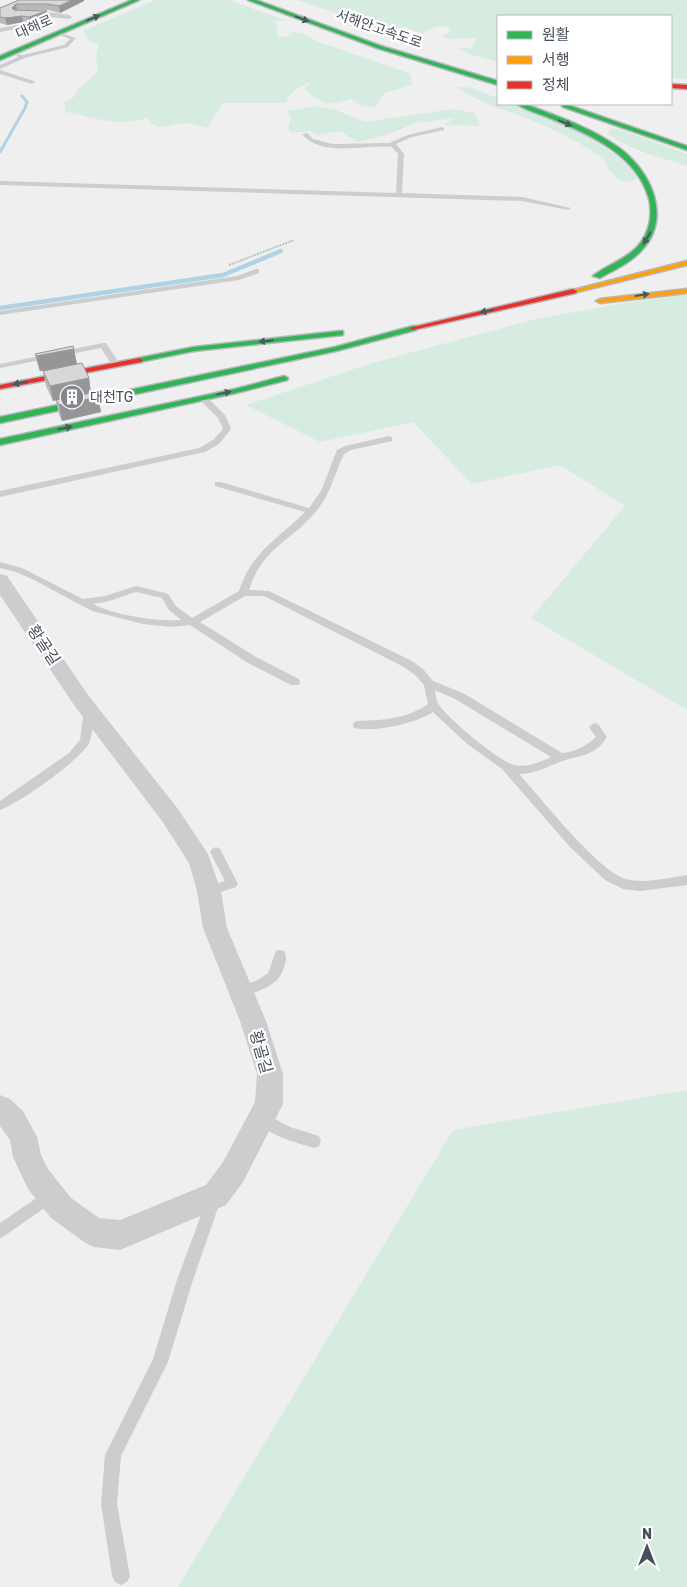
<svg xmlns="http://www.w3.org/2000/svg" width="687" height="1587" font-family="Rubik,'Noto Sans KR',sans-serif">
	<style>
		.green { fill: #d6ece1 }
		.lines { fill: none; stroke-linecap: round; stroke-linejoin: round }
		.stream-far1 { stroke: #afd3e5; stroke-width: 3 }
		.stream { stroke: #afd3e5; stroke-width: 4.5 }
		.fast-casing { stroke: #b5b7bd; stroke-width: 3 }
		.slow-casing { stroke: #b5b7bd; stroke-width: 3 }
		.jam-casing { stroke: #b5b7bd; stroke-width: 3 }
		.path { stroke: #b9c3c1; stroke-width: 2; stroke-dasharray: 2 1; stroke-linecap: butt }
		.lane { fill: #cbcdcf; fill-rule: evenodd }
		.street { fill: #cbcdcf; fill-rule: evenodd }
		.fast { fill: #30b455; fill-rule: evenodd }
		.slow { fill: #ff9f0a; fill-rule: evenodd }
		.jam { fill: #e5322d; fill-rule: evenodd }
		.wall { fill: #b9b9bb }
		.shaded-wall { fill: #969698 }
		.building { fill: #d7d7d9; stroke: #969698 }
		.oneway { fill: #445e58 }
		.labels { text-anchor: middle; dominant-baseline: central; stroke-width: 4.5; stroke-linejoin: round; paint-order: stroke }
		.far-street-label { font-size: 14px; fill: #484f59; stroke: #fff }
		.far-poi-label { font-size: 14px; fill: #484f59; stroke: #fff; text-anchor: start }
		.street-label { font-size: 16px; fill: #484f59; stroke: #fff }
	</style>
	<rect width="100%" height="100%" fill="#efefef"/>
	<path class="green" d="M155,0H229L287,21L271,20L277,24L278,38L291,35L292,32L305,34L316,41L411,74L412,85L385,93L374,108L359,105L352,99C326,106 325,106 304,89L311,82C300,87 290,91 286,103H223L207,128C200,126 193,124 187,123C171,122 160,135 147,118C118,127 95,118 66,112L64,102L74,97C80,83 90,82 98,70L96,56L99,43H92L83,31Z
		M297,0H687V79L671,78V16H498V62L468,54L459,49L462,47L471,49L477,38C463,37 455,41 441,37L452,30C442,23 432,27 423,34L405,27L387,30Z
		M457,87H467L498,98V104C503,104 509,103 514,104C539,112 631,153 637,179C623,189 607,171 603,158C583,145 561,132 538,123C511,111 480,105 457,87Z
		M316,106L336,110L365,122L453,109L475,113L480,126L443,125L455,118L416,123L388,134L358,142L340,131L318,135L310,131L290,133L288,127L291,117L287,111Z
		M610,129H618L687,154V166C657,156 633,152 607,133Z
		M687,295V710L531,618L625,506L560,465L472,484L413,422L320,442L246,405L372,363L536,319L618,304Z
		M687,1090V1587H178L453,1130Z"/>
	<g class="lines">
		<path class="stream-far1" d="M0,152L25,108L27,102L22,96"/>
		<path class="stream" d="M0,308L223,275L281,251"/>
		<g class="fast-casing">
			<path id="fast" d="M132,0H139L0,60V56Z
				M248,0H256L381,46L498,81V85L377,48Z
				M517,104H525C556,116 590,127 618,147C651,171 673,217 641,251C630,263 614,270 600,278L593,276C607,265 625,260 638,246C649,233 653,216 649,199C637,155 591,135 552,119C541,114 527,111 517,104Z
				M565,104L687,146V150L563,107L562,106Z
				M413,326H416V330L336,351L0,423V417L335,347Z
				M340,331H343V335L194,351L139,362L135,360L139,358L194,347Z
				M284,376L288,378L287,380L236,393L0,445V439L235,389Z"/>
		</g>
		<g class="slow-casing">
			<path id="slow" d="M687,261V265L573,293L569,291Z
				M687,289V293L600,303L596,301L600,299Z"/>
		</g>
		<g class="jam-casing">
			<path id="jam" d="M671,84L687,85V89L671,88Z
				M573,289L577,291L576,293L413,330L409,328Z
				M139,358L143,360L142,362L0,389V385Z"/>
		</g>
		<path class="path" d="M229,265L294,240"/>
		<path class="lane" d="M48,12L69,15L72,17L69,19L30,15Z
			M23,24L44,29L41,31L23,28L0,32V28Z
			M57,32L76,38L68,47L25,58L0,69V65L18,57L16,54L23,55L64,45L70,39L57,34Z
			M0,70L34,81L35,82L32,84L0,74Z
			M442,127L444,128V130L412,137L396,144L404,154L402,193L522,197L571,208L568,210L522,201L0,185V181L396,193L398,154L392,147C364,144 322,158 302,134L307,133L313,139L333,144L389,143L408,135Z
			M256,269H259V273L239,280L0,315V311L237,276Z
			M103,343H106L119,363L118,365H112L101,348L0,368V364Z
			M200,396H206L225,415L231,429L219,444L205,452L0,497V491L199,448L213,440L223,429L218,418L200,400Z
			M389,436L392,437V441L351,450L344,454C335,473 331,492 318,509C293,541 263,546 249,590L269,591L412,661L423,669L433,681L463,693L562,753C575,752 586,746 596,737L589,727L594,723L598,724L607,737C595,757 578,755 560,762C546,767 535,774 519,774C539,796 600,873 626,879C645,884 668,878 687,875V885L640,891L623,889L605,880L570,847L502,769L466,743L433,712C417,723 373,733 354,728L353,725L354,722L358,721C383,720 407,719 428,704L424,685L415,675L404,667L264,596H245L200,622L256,657L299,679L300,682L299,685H291L248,663L190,625L171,627L143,624L92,611L34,580L16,572L0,568V562L22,568L83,599L105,596L136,586L165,593L168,594L176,606L192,618L239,591C253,550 276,541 305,512L215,486V482H221L309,508L321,491L337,450L345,446ZM136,592L162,598L169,610L181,620C159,622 113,615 93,604L106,602ZM435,690L455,699L551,757C540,762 527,768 514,765C498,761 449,719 439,705C436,701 436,696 435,690Z
			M89,706L94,710C93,720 93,731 90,741C85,757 17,805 0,810V801L69,753L80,740L84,710Z
			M216,847L220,849L238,884L236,887L209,896L205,894L203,891L205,888L225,881L210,852L212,849Z
			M280,950L284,951C287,956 286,962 284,967C279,984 266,988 251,994C245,996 241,998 235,996L234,992L235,988L258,980L268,973L276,951Z
			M262,1112L290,1127L319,1136L321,1141L319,1146L314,1148C298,1143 262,1134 255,1118L257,1113Z
			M51,1188L56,1190L58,1195L56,1200L0,1239V1223Z
			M214,1192L219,1194L221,1199L193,1280L168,1362L121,1456L117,1504L130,1576L127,1582L121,1585L115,1582L112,1576L101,1504L105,1455L153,1359L177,1280L207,1199L209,1194Z"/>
		<path class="street" d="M0,574L7,576L88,695L178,809L208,854L221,891L227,928L266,1021L283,1074V1104L243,1182L226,1205L120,1250L94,1247L84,1242L51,1218L28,1189L13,1157L10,1140L0,1126V1095L10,1099L23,1111L37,1137L41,1155L48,1169L71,1198L99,1218L120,1220L206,1185L223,1162L255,1102L257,1074L240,1021L203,928L197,891L189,863L162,821L74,705L0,595Z"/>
		<use href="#fast" class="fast"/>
		<use href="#slow" class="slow"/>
		<use href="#jam" class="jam"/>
	</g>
	<path class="wall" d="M19,0L84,1L60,13L48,10H17L47,11L48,18L30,24L23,22L7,25L0,23V8Z
		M35,354L77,364L89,378L91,393L98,397L101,412L62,421L59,415L56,400L53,401L46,386L43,371H40L39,369Z"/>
	<path class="shaded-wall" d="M72,0H84V1L60,13L59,6Z
		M16,4L17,10L13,14L12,8Z
		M47,11L48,18L30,24L29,17Z
		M22,16L23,22L7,25L5,18Z
		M74,349L77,364L40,371L36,356Z
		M89,378L91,393L53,401L50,386Z
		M98,397L101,412L62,421L59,405Z"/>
	<path class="building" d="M19,0H72L59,6L47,4H16L12,8L14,10L47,11L29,17L22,16L5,18L0,17V8Z
		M73,346L74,349L36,356L35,354Z
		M82,363L89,378L50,386L43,371Z
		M96,392L98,397L59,405L56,400Z"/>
	<defs><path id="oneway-solid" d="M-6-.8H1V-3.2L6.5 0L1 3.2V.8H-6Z" transform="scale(1.25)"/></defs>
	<g class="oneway">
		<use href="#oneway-solid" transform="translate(93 18) rotate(-23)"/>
		<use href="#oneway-solid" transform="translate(302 19) rotate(20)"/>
		<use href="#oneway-solid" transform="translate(565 123) rotate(23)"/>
		<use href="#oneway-solid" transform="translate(647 238) rotate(122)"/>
		<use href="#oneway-solid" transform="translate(642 295) rotate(-8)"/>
		<use href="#oneway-solid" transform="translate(487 311) rotate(168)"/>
		<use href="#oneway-solid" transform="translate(266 341) rotate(174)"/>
		<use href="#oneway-solid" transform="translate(20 383) rotate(168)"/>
		<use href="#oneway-solid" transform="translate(224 393) rotate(-12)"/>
		<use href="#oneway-solid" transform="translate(65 428) rotate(-12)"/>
	</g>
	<defs>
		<g id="building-disc" transform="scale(1.25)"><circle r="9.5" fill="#82878e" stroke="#fff"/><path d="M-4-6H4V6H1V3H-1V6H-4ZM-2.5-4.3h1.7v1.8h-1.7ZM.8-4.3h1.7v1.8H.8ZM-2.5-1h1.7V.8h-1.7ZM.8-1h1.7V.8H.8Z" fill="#fff"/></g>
	</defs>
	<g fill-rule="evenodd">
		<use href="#building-disc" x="72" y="397"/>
	</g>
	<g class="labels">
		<g class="far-street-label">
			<text transform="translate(34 27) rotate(-24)">대해로</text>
			<text transform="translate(379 29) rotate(19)">서해안고속도로</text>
		</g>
		<g class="far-poi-label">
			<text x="90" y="397">대천TG</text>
		</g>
		<g class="street-label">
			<text transform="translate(44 645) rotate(56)">황골길</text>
			<text transform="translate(261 1052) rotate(74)">황골길</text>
		</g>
	</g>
	<rect x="497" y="15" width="175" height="90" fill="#ffffff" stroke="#b6b9bd"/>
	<rect x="507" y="31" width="25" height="8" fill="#30b455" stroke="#b6b9bd"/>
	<text x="542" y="40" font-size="15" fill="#484f59">원활</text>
	<rect x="507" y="56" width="25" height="8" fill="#ff9f0a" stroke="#b6b9bd"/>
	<text x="542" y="65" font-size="15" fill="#484f59">서행</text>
	<rect x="507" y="81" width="25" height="8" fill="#e5322d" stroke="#b6b9bd"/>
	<text x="542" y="90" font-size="15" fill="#484f59">정체</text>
	<g transform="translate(647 1547)" stroke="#ffffff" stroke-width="4" paint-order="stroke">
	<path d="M0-4L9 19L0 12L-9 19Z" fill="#484f59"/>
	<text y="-8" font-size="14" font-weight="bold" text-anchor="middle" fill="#484f59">N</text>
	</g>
</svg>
